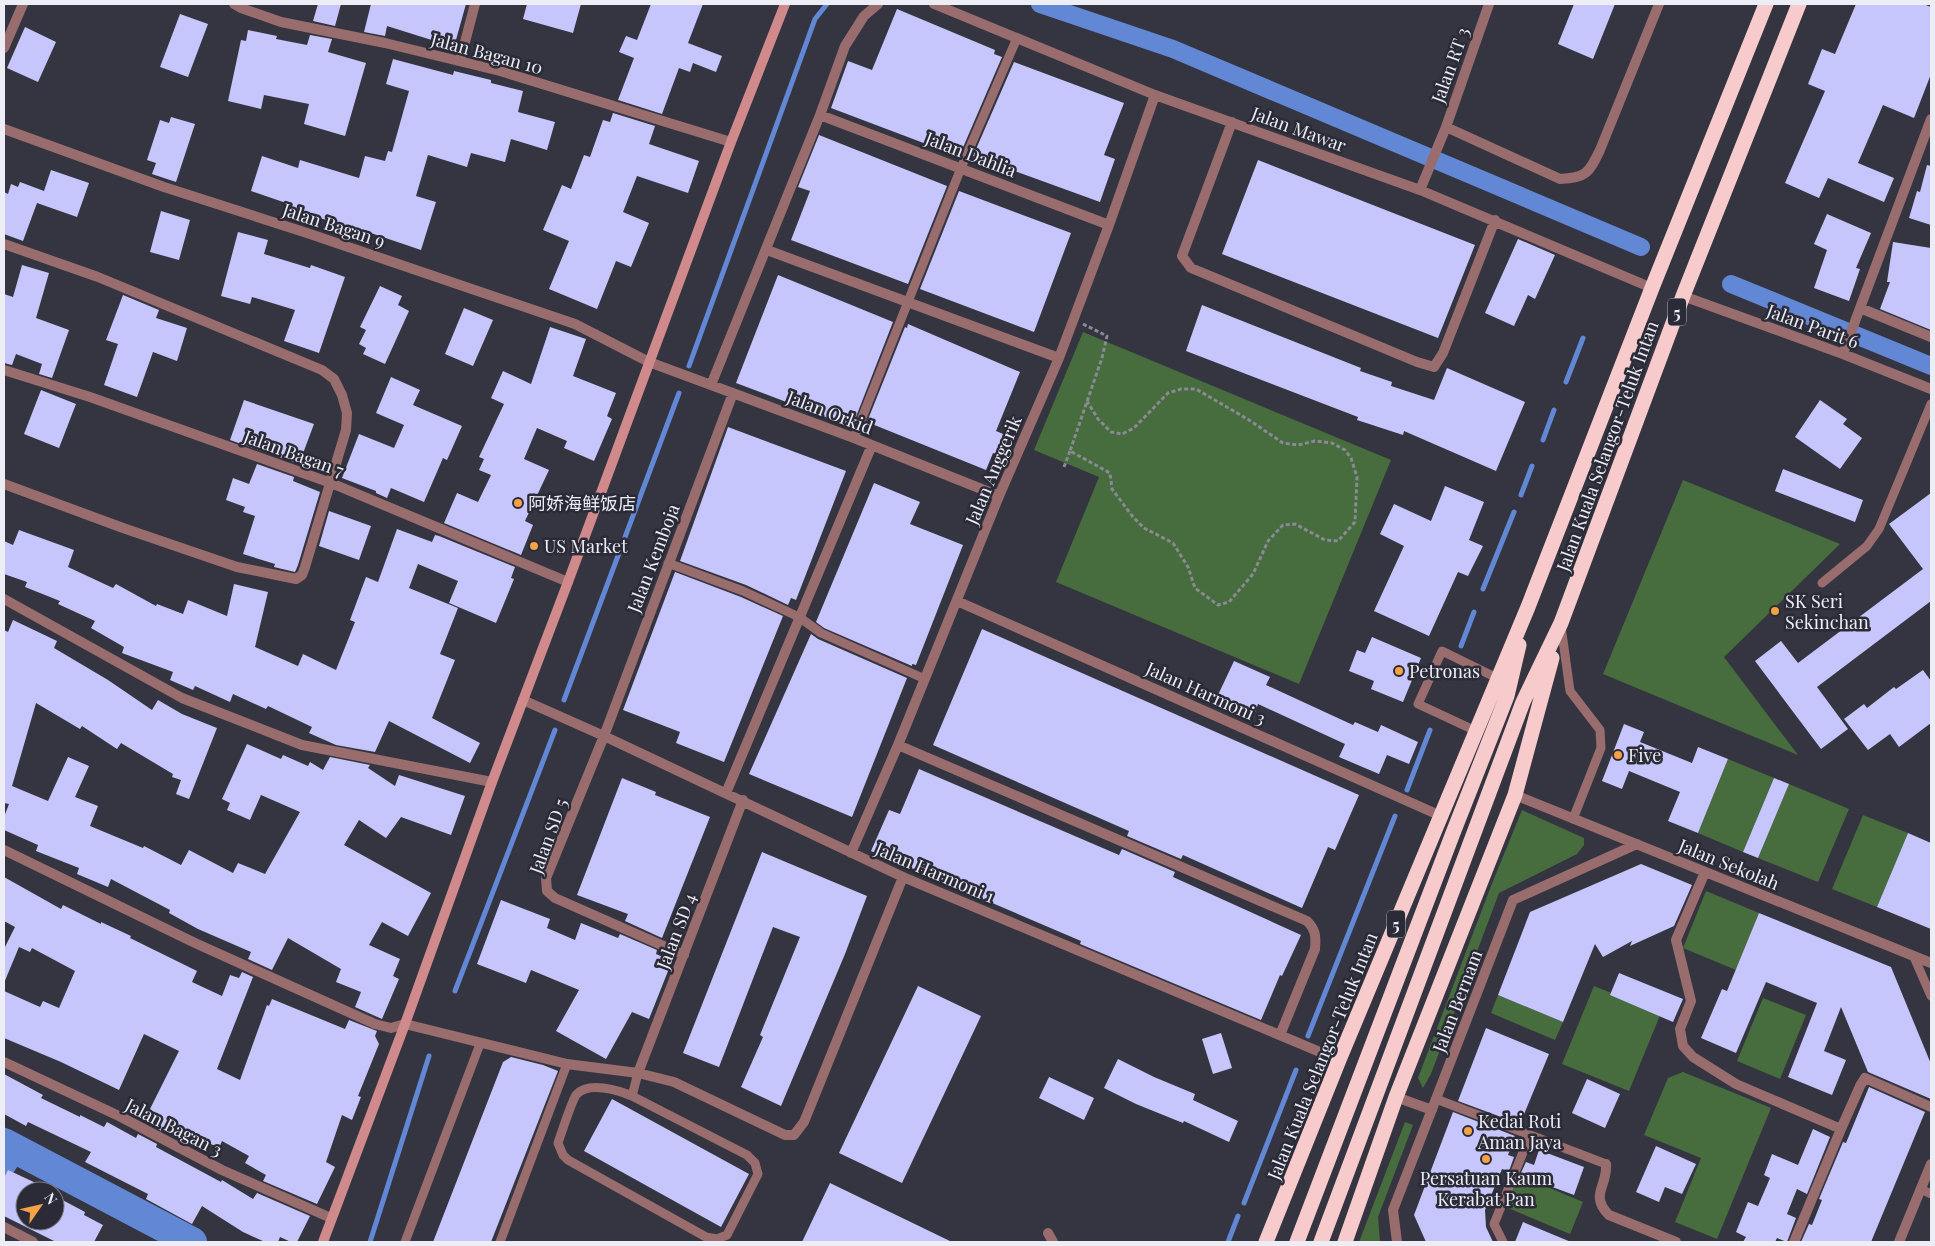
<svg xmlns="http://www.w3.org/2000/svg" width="1935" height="1246" font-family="'Playfair Display','Noto Sans SC',serif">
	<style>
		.green { fill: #476c3d }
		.water { fill: #6187d5 }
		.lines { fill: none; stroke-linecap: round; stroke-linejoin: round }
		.stream { stroke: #6187d5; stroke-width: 5 }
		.canal { stroke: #6187d5; stroke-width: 18 }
		.river { stroke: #6187d5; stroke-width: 30 }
		.building { fill: #c6c6fc }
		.path { stroke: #898a94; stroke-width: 3; stroke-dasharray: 4 2.5; stroke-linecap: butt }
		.lane { stroke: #996d6d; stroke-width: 9 }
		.street { stroke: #996d6d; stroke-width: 10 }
		.secondary { stroke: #d08a8b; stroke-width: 10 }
		.highway { stroke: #f7cbcb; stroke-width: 15 }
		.poi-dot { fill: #f5a246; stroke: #2a2b37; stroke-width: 2 }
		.labels { text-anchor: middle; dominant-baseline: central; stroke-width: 5; stroke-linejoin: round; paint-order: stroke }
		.shield { fill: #2a2b37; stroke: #b2b3bc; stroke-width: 1 }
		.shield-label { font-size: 16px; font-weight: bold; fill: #ecedf5 }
		.street-label { font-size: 18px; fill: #ecedf5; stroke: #2a2b37 }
		.poi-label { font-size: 18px; fill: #ecedf5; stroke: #2a2b37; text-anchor: start }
	</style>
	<rect width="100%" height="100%" fill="#343541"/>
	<path class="green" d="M1083,332L1391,460L1299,684L1056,582L1099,477L1034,450Z
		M1683,480L1840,544L1724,657L1798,755L1603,674Z
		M1728,759L1774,778L1743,852L1698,833Z
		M1789,784L1849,809L1818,882L1758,858Z
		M1522,810L1584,838V845L1577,854L1499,893L1431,1074L1423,1088L1418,1078L1491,886Z
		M1863,815L1908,833L1877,907L1832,889Z
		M1706,891L1759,913L1736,970L1683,948Z
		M1594,986L1661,1013L1629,1091L1562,1064Z
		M1498,995L1563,1022L1555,1040L1491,1013Z
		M1763,998L1806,1015L1780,1079L1737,1061Z
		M1683,1072L1771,1108L1717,1239L1675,1222L1701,1158L1644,1135L1668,1078Z
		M1405,1122L1413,1125L1378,1217L1380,1242H1359Z
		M1516,1174L1583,1202L1570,1234L1503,1206Z"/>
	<path class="water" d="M4,1127L33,1143L4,1187Z"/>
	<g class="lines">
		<path class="stream" d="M689,366L815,19L827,4
			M1566,382L1583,338
			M1543,440L1554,410
			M1521,495L1532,466
			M1483,589L1514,512
			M1461,646L1474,612
			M564,700L679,393
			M1407,790L1430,730
			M455,991L555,730
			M1308,1036L1395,816
			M1244,1203L1296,1070
			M370,1242L429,1056
			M1228,1242L1238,1216"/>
		<path class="canal" d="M1040,4L1173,49L1641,247
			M1731,284L1931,366"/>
		<path class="river" d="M4,1143L192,1242"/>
	</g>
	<path class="building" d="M318,4H341L335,26L313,21Z
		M371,4H466L454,47L387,26L385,36L364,32Z
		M527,4H581L573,33L523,19Z
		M651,4H703L688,43L722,56L716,72L693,63L690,72L679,68L662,114L618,100L634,58L619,52L626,36L637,40Z
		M1574,4H1615L1593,59L1558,44Z
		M1856,4H1923L1931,7V74L1914,118L1883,105L1858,163L1894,178L1884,202L1828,178L1819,198L1785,183L1825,91L1808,84L1822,49L1835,54Z
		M897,9L995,50L994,54L1002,57L961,152L959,151L958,156L831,108L848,61L872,70Z
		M180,14L208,24L188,77L160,67Z
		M25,27L56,42L38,82L7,68Z
		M248,30L277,36L276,39L307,45L310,35L332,39L328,52L366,63L345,136L304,124L309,104L264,95L261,109L228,101L241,40L246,41Z
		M393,59L453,75L454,71L491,80V83L523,91L518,112L555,122L547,150L511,139L505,162L471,153L467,167L428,155L416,196L436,202L421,250L362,230L288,209L289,204L251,191L262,156L298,168L300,160L359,178L365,156L385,161L388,151L392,152L409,91L386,84Z
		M1014,62L1124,103L1104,155L1115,159L1100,202L973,156Z
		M613,113L655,126L649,144L699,161L688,193L637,176L623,212L649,223L631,267L616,261L597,309L549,289L569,241L543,230L562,185L571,189L584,155L590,157L603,120L610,122Z
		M171,117L195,124L176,182L152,174L156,163L147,160L160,120L169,123Z
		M819,135L947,186L908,284L791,240L810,191L798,187Z
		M1258,160L1475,245L1438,338L1222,254Z
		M1927,165L1931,166V225L1909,218L1917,191L1920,192Z
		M51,170L89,183L77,217L37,203L23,241L4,234V192L8,194L11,184L18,187L20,182L44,191Z
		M959,191L1071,233L1034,332L920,289Z
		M161,211L190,220L179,260L150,252Z
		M1827,214L1871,233L1856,268L1860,269L1849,301L1814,288L1827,250L1814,244Z
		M238,232L268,240L264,254L310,268L311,265L345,277L319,353L284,341L295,310L252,297L250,304L221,296Z
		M1518,239L1555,255L1535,299L1528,295L1514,326L1485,313Z
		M1893,242L1931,248V330L1880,309L1890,282H1887Z
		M22,265L49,273L36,318L69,330L52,378L39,374L42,364L16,354L12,365L4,363V294L13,297Z
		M778,275L893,322L852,427L736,383Z
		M380,286L402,296L398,305L409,311L385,364L363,354L366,348L359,344L366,330L360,327Z
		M123,295L159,310L156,318L187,328L177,361L153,352L137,397L104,385L118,344L106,340Z
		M1202,305L1361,368L1360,371L1392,382L1391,386L1434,400L1447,368L1525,402L1496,471L1404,431L1403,435L1357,420L1358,417L1186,351Z
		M464,308L493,320L473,366L445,354Z
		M908,324L1020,372L996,431L1008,436L1000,456L993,453L986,470L867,422L905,327L907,328Z
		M550,327L586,339L573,376L616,393L607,416L612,419L594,461L564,448L567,441L537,428L524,459L549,470L525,521L533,525L521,555L444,523L457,493L478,502L491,475L479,470L484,459L479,457L504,404L491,398L503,371L531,384Z
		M391,377L420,390L413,405L462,426L447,460L443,458L424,502L391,488L387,498L376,493V491L342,478L359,434L394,448L404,425L376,413Z
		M41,390L76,404L59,448L24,434Z
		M244,400L314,424L299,464L230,440Z
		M1820,400L1847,419L1843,424L1862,438L1840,469L1795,437Z
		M728,427L846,471L796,600L791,598L788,605L746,585L680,561Z
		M257,464L294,477L293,481L320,492L298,565L295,572L274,567L275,564L243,554L255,516L243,512L245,507L226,500L233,478L249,484Z
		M1783,469L1863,500L1855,522L1775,491Z
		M874,483L920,502L910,524L963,545L916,665L912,664V666L824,628L816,622Z
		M1445,486L1484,502L1469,540L1483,546L1468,576L1458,572L1429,636L1374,611L1404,546L1380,534L1394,504L1431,521Z
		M1931,493V601L1817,687L1848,729L1821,749L1755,661L1781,641L1798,663L1923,569L1889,524Z
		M329,511L371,526L359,560L319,546Z
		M397,529L432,542L435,535L439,536L515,567L511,578L514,579L496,623L449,603L458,581L418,564L409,588L458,608L440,654L455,660L432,718L480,743L470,763L389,721L375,752L336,745L309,733L312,727L268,706L266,709L233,694L230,702L195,686L193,690L170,680L173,672L122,653L124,647L91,628L95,621L58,604L60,601L25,587L27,582L4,574V541L13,545L19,530L74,550L68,567L113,588L116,584L156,606L157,604L183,614L188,600L227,616L234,584L268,592L255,647L298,666L303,654L336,670L355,622L350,620L366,577L378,582Z
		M675,572L741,597L783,616L724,762L676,743L680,732L623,710Z
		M13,620L57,641L54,648L108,680L152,710L158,700L182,714L217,728L189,799L176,794L181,780L172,777L173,774L121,743L117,749L82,726L80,729L36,703L12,786L48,801L68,757L89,766L75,797L98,806L90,826L143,848L144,846L181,865L189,850L233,873L238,863L265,874L300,812L261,795L250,820L227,810L230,803L222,799L247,744L281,759L283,755L308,766L310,762L323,770L330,757L370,765L368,768L395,786L399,775L465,796L451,835L401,817L386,838L359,820L344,845L431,893L408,936L382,922L369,945L400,959L393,976L399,979L382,1019L355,1007L361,992L336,982L341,969L288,938L272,970L248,959L251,952L198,929L169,913L170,910L111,879L108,887L77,874L79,868L36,851L38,845L4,830V817L9,804L4,803V630L8,632Z
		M982,629L1359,795L1335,850L1328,847L1302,908L1183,855L1181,859L1127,836L1129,831L933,745Z
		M811,634L818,639L907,678L852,817L749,774Z
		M1372,637L1421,658L1403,702L1371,689L1374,681L1349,671L1357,650L1365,653Z
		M1234,661L1270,677L1266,685L1353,725L1355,722L1378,732L1381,725L1418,742L1409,764L1387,755L1379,774L1339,757L1345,744L1258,704L1255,712L1218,695Z
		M1923,670L1931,681V723L1899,747L1890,734L1868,750L1844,719L1864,704L1867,708L1894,687L1896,689Z
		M1624,724L1644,732L1640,742L1692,763L1698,747L1728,759L1698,833L1668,821L1680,792L1629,771L1622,789L1602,781Z
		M919,769L1119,855L1122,849L1175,872L1173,877L1301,935L1282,976L1280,975L1261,1020L1080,944L1081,941L871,851L889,810L900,814Z
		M622,778L656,792L655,795L710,817L662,938L625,921L628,914L577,895Z
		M1774,778L1789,784L1758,858L1743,852Z
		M1908,833L1931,843V929L1877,907Z
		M762,852L867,896L845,954L781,1106L741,1087L763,1037L760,1035L800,937L773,927L719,1067L683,1053Z
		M1641,864L1692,885L1674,926L1630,946L1632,941L1603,957L1595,944L1563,1022L1498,995L1530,912Z
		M4,877L61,909L63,905L101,924V922L131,936L130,938L197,971L192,982L222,996L230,975L239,978L242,972L253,977L217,1069L240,1080L267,1005L269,1006L272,999L345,1029L349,1020L377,1031L375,1036L379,1044L358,1096L361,1097L352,1120L342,1115L326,1162L335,1167L317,1204L263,1181L266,1175L245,1163L249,1156L222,1141L219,1148L168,1123L163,1132L144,1121L179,1051L144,1034L119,1090L61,1062L4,1038V991L40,1007L43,1001L59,1008L75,971L32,948L30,952L19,947L4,983V949L15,927L4,921Z
		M501,900L550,919L547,928L575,940L581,923L618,938L620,934L657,950L656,954L672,961L649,1019L632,1012L606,1059L556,1031L579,990L531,970L526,983L477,964Z
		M1759,913L1891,967L1931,1064V1099L1868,1072L1841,1007L1824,1051L1846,1060L1832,1095L1788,1077L1817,1003L1766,982L1736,1053L1701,1038L1722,989L1727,991Z
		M1619,973L1683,999L1673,1022L1610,995Z
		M918,986L981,1016L902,1183L839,1153Z
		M1486,1028L1549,1054L1520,1124L1458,1101Z
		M1221,1033L1232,1068L1213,1074L1202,1039Z
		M511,1057L543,1065L558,1071L491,1242H433L503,1062Z
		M1118,1059L1154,1077L1195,1094L1193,1100L1238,1121L1229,1142L1184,1121L1183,1123L1136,1104L1104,1088Z
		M4,1074L43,1095L41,1098L80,1117V1115L104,1127L107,1122L136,1138L138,1134L157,1144L156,1147L221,1182L222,1180L253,1199L257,1193L310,1216L297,1242H291L280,1237L278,1242H265L243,1232L202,1206L192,1224L146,1199L148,1194L85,1162L91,1152L28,1122L26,1126L4,1114Z
		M1049,1077L1094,1098L1084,1120L1039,1098Z
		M1587,1079L1620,1094L1605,1128L1572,1113Z
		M1869,1087L1925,1112L1871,1242H1801L1809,1224L1812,1225L1822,1200L1819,1199L1843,1142L1846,1143Z
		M612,1099L749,1174L721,1227L584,1151Z
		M1453,1112L1515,1136L1508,1155L1514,1157L1509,1171L1502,1169L1485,1210L1486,1227L1493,1242H1426L1414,1215Z
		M1813,1129L1830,1137L1807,1194L1797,1189L1787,1214L1796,1218L1787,1242L1777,1238L1775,1242H1743L1746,1237L1736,1232L1748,1202L1758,1206L1770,1178L1764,1175L1772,1154L1798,1165Z
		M1656,1146L1696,1164L1682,1194L1665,1187L1659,1202L1636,1192Z
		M1539,1150L1584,1167L1574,1195L1520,1175L1526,1162L1534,1165Z
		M8,1170L53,1191H25V1221H55V1196L85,1212L84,1215L103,1225L94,1242H56L4,1216V1178Z
		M830,1183L952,1242H802Z
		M1523,1222L1571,1242H1515Z"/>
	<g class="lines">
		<path class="path" d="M1083,324L1107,336L1102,358L1070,451L1110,473L1112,489L1133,517L1144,528L1173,543L1188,567L1195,588L1218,605L1229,602L1253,574L1268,541L1283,525L1295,524L1325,540L1338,541L1355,522L1357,477L1351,458L1345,450L1332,443L1315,441L1298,445L1283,443L1249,420L1196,389H1181L1168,393L1134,428L1122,434L1111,432L1098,419L1087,401
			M1064,467L1070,451"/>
		<path class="lane" d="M854,438L961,168L1017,38
			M668,563L743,591L799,617L821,633L925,679
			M1822,583L1867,546L1879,529L1931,404
			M1561,626L1570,691L1600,730L1601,748L1573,819
			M1476,731L1418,704L1442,651L1497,678
			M1914,957L1931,996
			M632,1096C618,1090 588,1081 576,1095C572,1101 561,1134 558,1143L563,1155L568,1160L706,1237L717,1239L727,1235L758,1174L755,1163L747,1155L632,1096L638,1073
			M1436,1099L1606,1164
			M1921,1189L1931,1194
			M405,1242L480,1044
			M500,1242L567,1064
			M1503,1242L1494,1224L1530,1135"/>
		<path class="street" d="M234,4L241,8L281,22L385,43L500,71L731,142
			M934,4L1155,95L1420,190L1652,288
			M4,48L23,4
			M460,61L475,4
			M820,115L1109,225
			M1931,119L1860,308L1931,337
			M1232,122L1182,256L1191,268L1417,362L1434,367L1443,353L1495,220
			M1446,127L1560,179C1586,178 1589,173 1600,150L1659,4
			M4,129L164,187L307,233L575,324L649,362L854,438L999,496
			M1420,190L1446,127L1489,4
			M4,244L98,277L322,370L334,379L342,395L347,413L346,430L305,567L302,575L296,579L237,567L123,528L4,484
			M767,250L1059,358
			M1683,296L1843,354L1931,389
			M1843,354L1860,308
			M4,370L90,397L331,483L568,582
			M711,385L820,115L845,46L864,16L878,4
			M4,599L182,698L302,745L492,782
			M957,601L1441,816
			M523,700L604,736L903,877L1339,1060
			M898,745L1307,921C1316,930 1316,937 1315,949L1280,1035
			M726,793L872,445
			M1515,795L1931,963
			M4,850L195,943L375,1024L391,1028L405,1024L567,1064L638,1073L674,1082L785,1135H794L804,1122L903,877
			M851,853L898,745L999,496L1059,358L1109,225L1155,95
			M1705,872L1676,940L1691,1001L1680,1029L1683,1046L1693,1057L1736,1084L1841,1129
			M684,955L555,898L547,891L546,878L604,736L733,393
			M4,1062L121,1117L222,1170L331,1218
			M638,1073L743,800
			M1396,1097L1432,1110
			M1606,1164C1608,1186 1589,1195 1609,1215L1676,1242
			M4,1227L33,1242
			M1048,1233L1053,1242
			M1397,1242L1393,1210L1513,900L1637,844
			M1794,1242L1841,1129L1860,1086L1865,1078L1931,1107
			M1899,1242L1931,1164"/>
		<path class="secondary" d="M323,1242L405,1024L492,782L568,582L731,142L785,4"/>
		<path class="highway" d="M1266,1242L1339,1060L1528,607L1652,288L1766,4
			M1297,1242L1453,833L1507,696L1519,645
			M1321,1242L1523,702L1561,623L1683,296L1799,4
			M1345,1242L1396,1097L1515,795L1552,658"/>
	</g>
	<g class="poi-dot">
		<circle cx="518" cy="503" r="5"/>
		<circle cx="534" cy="546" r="5"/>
		<circle cx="1775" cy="611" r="5"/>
		<circle cx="1399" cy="671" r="5"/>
		<circle cx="1618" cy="755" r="5"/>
		<circle cx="1468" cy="1131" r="5"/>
		<circle cx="1486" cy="1159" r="5"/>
	</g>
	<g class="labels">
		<g class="shield">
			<rect x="1668" y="298.5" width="18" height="27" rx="4"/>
			<rect x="1387" y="910.5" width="18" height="27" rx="4"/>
		</g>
		<g class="shield-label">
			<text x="1677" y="312">5</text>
			<text x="1396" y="924">5</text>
		</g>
		<g class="street-label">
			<text transform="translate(487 53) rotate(15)">Jalan Bagan 10</text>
			<text transform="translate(1450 65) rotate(-70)">Jalan RT 3</text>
			<text transform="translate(1299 129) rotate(20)">Jalan Mawar</text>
			<text transform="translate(971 154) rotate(21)">Jalan Dahlia</text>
			<text transform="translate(334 225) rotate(18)">Jalan Bagan 9</text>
			<text transform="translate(1813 326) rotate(20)">Jalan Parit 6</text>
			<text transform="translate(830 412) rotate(21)">Jalan Orkid</text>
			<text transform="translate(1607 446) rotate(-70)">Jalan Kuala Selangor-Teluk Intan</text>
			<text transform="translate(294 453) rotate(20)">Jalan Bagan 7</text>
			<text transform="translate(993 470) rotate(-67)">Jalan Anggerik</text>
			<text transform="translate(653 558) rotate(-69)">Jalan Kemboja</text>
			<text transform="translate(1206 693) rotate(24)">Jalan Harmoni 3</text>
			<text transform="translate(548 836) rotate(-70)">Jalan SD 5</text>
			<text transform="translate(1729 864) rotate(22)">Jalan Sekolah</text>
			<text transform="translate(935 872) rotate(23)">Jalan Harmoni 1</text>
			<text transform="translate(676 931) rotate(-69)">Jalan SD 4</text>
			<text transform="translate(1457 1001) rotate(-69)">Jalan Bernam</text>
			<text transform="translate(1322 1056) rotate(-68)">Jalan Kuala Selangor-Teluk Intan</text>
			<text transform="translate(174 1127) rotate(27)">Jalan Bagan 3</text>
		</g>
		<g class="poi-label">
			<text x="528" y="503">阿娇海鲜饭店</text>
			<text x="544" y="546">US Market</text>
			<text x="1785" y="601">SK Seri<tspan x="1785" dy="21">Sekinchan</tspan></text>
			<text x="1409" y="671">Petronas</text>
			<text x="1628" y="755">Five</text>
			<text x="1478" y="1121">Kedai Roti<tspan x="1478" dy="21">Aman Jaya</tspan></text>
			<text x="1486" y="1178" text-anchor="middle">Persatuan Kaum<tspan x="1486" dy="21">Kerabat Pan</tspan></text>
		</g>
	</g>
	<rect width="1935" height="1246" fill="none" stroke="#ecedf5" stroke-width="10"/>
	<g transform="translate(40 1206) rotate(56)"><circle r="24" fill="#2a2b37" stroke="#787983"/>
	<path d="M0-4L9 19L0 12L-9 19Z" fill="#f5a246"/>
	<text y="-8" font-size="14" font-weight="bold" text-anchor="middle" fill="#ecedf5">N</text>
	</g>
</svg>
